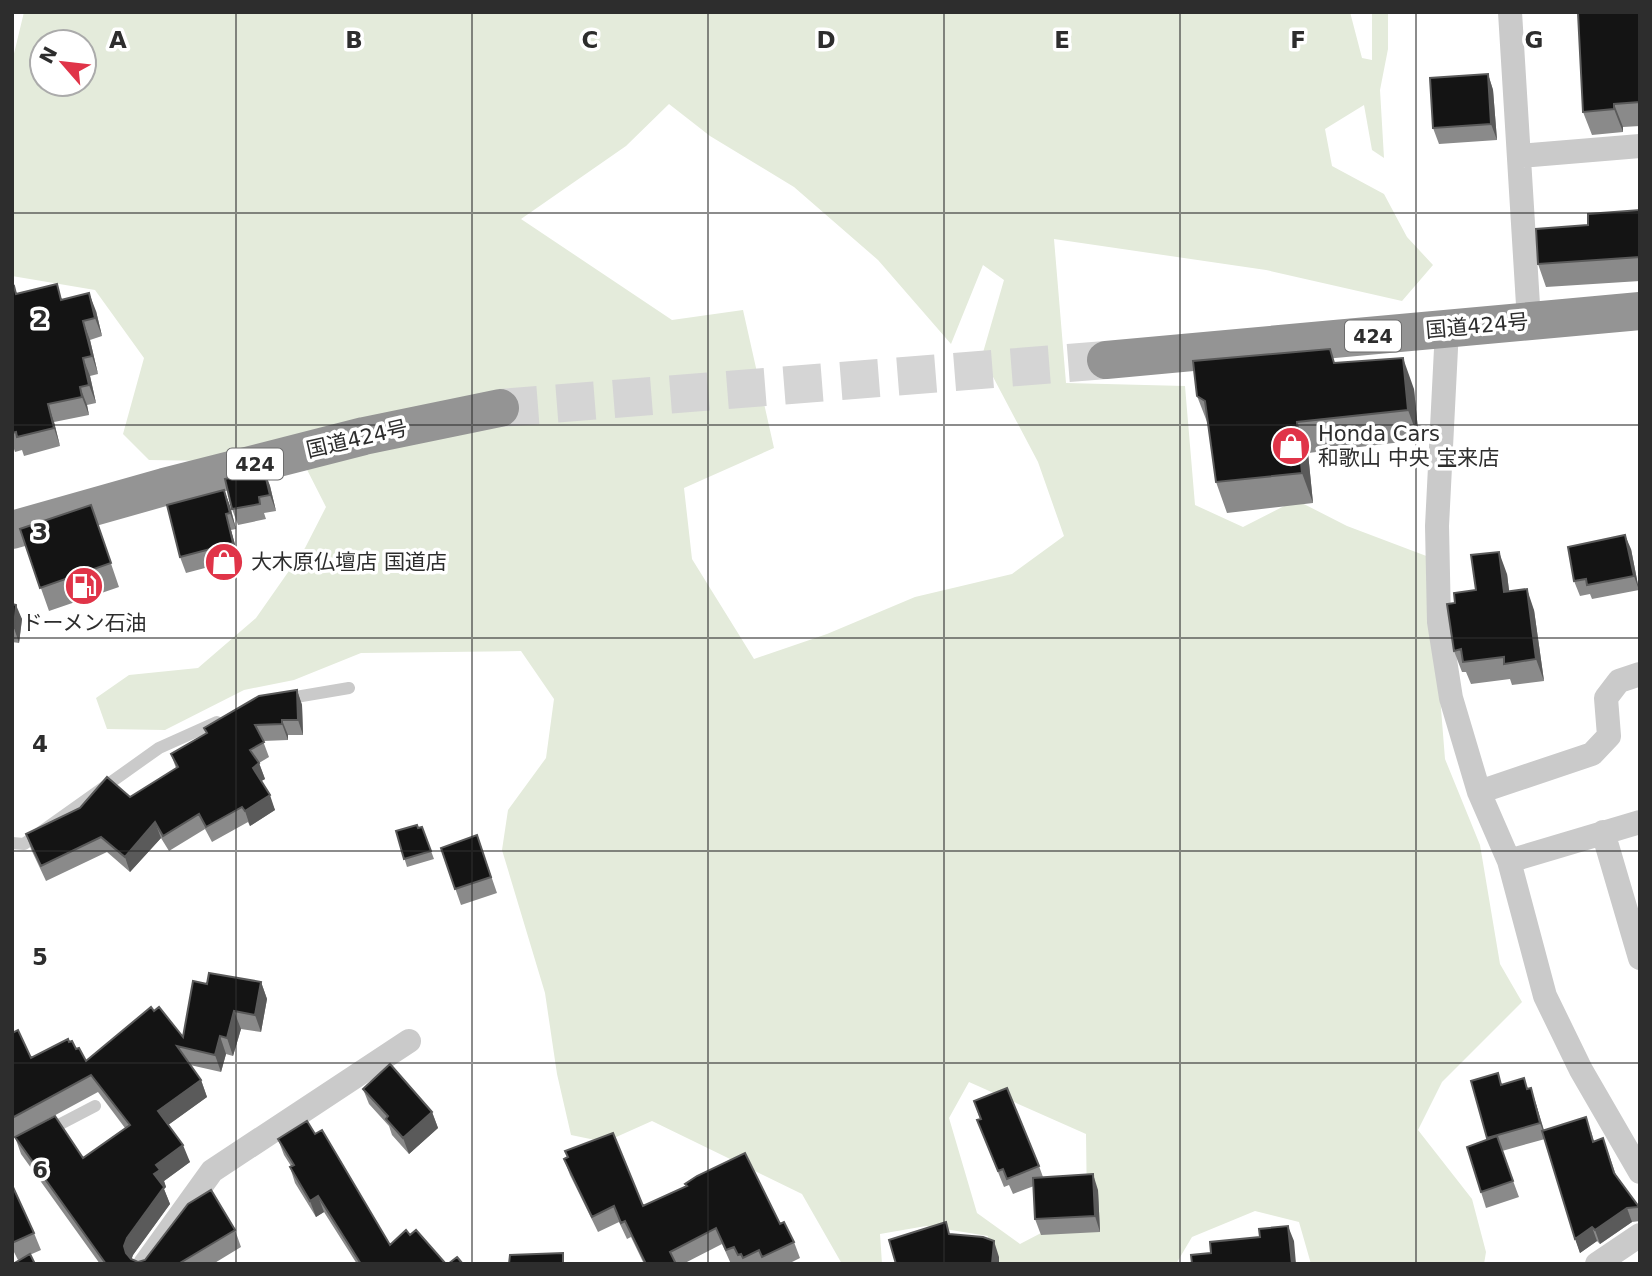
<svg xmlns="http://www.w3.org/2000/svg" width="1652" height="1276" font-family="'DejaVu Sans','Noto Sans JP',sans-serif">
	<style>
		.green { fill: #e4ebdb; fill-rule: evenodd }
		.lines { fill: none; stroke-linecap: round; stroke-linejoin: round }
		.highway-tunnel { stroke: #d5d5d5; stroke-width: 38; stroke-dasharray: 38 19; stroke-linecap: butt }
		.lane { stroke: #cacaca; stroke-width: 12 }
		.street { stroke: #cacaca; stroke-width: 24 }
		.highway { stroke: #949494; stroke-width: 38 }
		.wall { fill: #8a8a8a; fill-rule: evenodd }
		.shaded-wall { fill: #5a5a5a }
		.building { fill: #141414; stroke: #5a5a5a; stroke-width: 2 }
		.grid { fill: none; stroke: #2d2d2d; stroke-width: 2; stroke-opacity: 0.55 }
		.labels { text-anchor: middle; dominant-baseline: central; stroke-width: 7; stroke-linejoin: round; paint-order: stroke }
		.shield { fill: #fff; stroke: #6c6c6c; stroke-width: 2 }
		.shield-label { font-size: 19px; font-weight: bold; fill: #2d2d2d }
		.street-label { font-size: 21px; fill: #2d2d2d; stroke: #fff }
		.poi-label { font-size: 21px; fill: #2d2d2d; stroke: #fff; text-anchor: start }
		.grid-label { font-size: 23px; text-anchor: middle; font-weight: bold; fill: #2d2d2d; stroke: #fff; stroke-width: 7; stroke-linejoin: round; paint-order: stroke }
	</style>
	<rect width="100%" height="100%" fill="#fff"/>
	<path class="green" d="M24,12H1350L1362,58L1372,60V12H1388V49L1380,90L1384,158L1372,150L1364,105L1325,129L1332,166L1384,194L1407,237L1433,265L1402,301L1266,270L1054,239L1066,383L1185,386L1195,505L1243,527L1296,500L1347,526L1429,557L1445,759L1480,845L1500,964L1522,1002L1442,1082L1418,1130L1472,1199L1486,1252L1484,1264H1311L1299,1222L1255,1211L1192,1237L1176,1264H985L988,1236L926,1226L880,1234L882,1264H842L802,1194L652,1121L605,1142L571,1135L557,1074L545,993L502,850L508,810L546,758L554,699L521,651L361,653L294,680L244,690L165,730L107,729L96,698L129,675L198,668L256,618L305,548L326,507L297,450L209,461L149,460L123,434L144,358L95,290L12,276V62ZM42,42H84V84H42ZM669,104L710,136L794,187L878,260L951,344L983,265L1004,280L982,356L1038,462L1064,536L1012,574L915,597L827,634L754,659L692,559L684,488L774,448L743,310L672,320L521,219L626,146ZM969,1082L1086,1134L1087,1209L1020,1244L977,1213L949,1118Z"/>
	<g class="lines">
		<path class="highway-tunnel" d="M500,408L1106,360"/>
		<path class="lane" d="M284,699L349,688
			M12,843L24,844L159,748L217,722
			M47,1131L95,1106"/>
		<path class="street" d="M1510,12L1529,321
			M1519,156L1640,146
			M1447,329L1437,526L1439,622L1451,698L1479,792L1509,861L1545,996L1581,1070L1640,1172
			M1479,792L1592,754L1609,736L1606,698L1619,681L1640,674
			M1603,832L1640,958
			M1509,861L1640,822
			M145,1264L212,1171L409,1041
			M1597,1264L1640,1235"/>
		<path class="highway" d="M1106,360L1640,311
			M12,530L164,487L364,436L500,408"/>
	</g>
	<path class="wall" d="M1640,12V126L1623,127V132L1592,135L1583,112Z
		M1488,74L1493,90L1497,140L1439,144L1433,128Z
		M1640,210V281L1546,287L1538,264L1588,225Z
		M12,287L17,294L63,299L96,311L102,336L90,340L98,374L90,376L96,403L87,405L89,415L54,422L60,446L24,456L22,450L15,452L12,443Z
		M1335,363L1414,389L1419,440L1308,453L1313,503L1227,513L1216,482L1209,427L1197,396Z
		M264,470L270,486L276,511L264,513L266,519L238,525L232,509Z
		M224,490L230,506L236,529L231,530L239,559L186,573L180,557Z
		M91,505L119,587L49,611L20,529Z
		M1631,549L1639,590L1592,599L1590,594L1580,596L1574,581Z
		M1507,574L1509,591L1534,610L1544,681L1512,685L1510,679L1471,684L1466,672H1462L1454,651L1455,603L1476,590Z
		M12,604L22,619L19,643L12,642Z
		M297,690L302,705L303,735H288V740L263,741L269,757L259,763L265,779L261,781L275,810L250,826L248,822L212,842L205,829L169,851L161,838L130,872L107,852L46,881L31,849L26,834L130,797L176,768L171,754L206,733L204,728Z
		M422,827L434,859L407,867L396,831Z
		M477,835L497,893L461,905L441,848Z
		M261,982L267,999L261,1032L241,1029L233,1056L226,1054L221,1072L190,1065L201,1080L207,1097L168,1125L190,1162L164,1181L166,1187L164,1189L170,1204L133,1255L131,1259L138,1262L145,1260L235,1230L241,1247L213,1264H100L21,1154L15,1137L12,1139V1033L31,1058L69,1042L86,1061L154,1011L183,1037L207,984ZM98,1092L125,1128L83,1158L37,1125Z
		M1502,1084L1528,1089L1536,1104L1544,1130L1591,1131L1594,1141L1603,1138L1616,1175L1639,1207L1640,1221L1632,1222L1600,1244L1597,1241L1580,1253L1545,1139L1502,1151L1519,1197L1486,1208L1481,1192L1488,1140L1487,1138Z
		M363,1089L432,1112L438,1128L409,1154L392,1135L389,1126L369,1104Z
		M974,1101L1039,1166L1043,1177L1098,1190L1100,1232L1041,1235L1035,1219L1034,1186L1013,1194L1009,1185L1004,1187L977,1120L980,1119Z
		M315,1134L390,1245L410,1235L446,1264H357L324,1212L316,1217L295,1183L290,1167L291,1166L284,1155L278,1139Z
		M564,1159L643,1206L780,1224L794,1242L800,1258L788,1264H741L740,1262L731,1264L722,1244L683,1264H644L631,1237L627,1239L619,1222L598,1232L570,1175Z
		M12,1185L34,1233L41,1250L18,1260L12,1248Z"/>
	<path class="shaded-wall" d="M1488,74L1493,90L1497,140L1491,124Z
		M1614,104L1623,127V132L1614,109Z
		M89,293L96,311L102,336L95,318Z
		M83,321L90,340L98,374L92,356Z
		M83,358L90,376L96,403L89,385Z
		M1403,358L1414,389L1419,440L1408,410Z
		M80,387L87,405L89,415L82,397Z
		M48,404L54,422L60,446L54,428Z
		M1297,422L1308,453L1313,503L1302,473Z
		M264,470L270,486L276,511L270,495Z
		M224,490L230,506L236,529L230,513Z
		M226,514L231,530L239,559L233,543Z
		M1625,535L1631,549L1639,590L1634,576Z
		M1499,552L1507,574L1512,614L1504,592Z
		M1527,589L1534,610L1544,681L1536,659Z
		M16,605L22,619L19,643L14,628Z
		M297,690L302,705L303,735L298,720Z
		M282,720L288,735V740L282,724Z
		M259,763L265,779L258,783L253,768Z
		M270,795L275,810L250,826L245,811Z
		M155,822L161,838L130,872L125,857Z
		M261,982L267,999L261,1032L255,1015Z
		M234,1011L241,1029L233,1056L227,1038Z
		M220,1036L226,1054L221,1072L215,1055Z
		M201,1080L207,1097L164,1128L158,1111Z
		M1531,1088L1536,1104L1546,1138L1540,1123Z
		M432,1112L438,1128L409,1154L403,1138Z
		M183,1145L190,1162L164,1181L166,1187L164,1189L170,1204L133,1255L130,1264L126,1253L124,1246L154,1174L156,1165Z
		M1093,1174L1098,1190L1100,1232L1095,1216Z
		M318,1196L324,1212L316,1217L310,1201Z
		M1627,1208L1632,1222L1600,1244L1595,1230Z
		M1288,1226L1294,1241L1296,1264H1292Z
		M1592,1227L1597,1241L1580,1253L1575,1239Z
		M994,1241L999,1257V1264H992Z"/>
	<path class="building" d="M1586,12H1640V102L1614,104V109L1583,112L1578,13Z
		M1488,74L1491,124L1433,128L1430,78Z
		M1640,210V257L1538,264L1536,229L1588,225V214Z
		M57,284L61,300L89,293L95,318L83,321L92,356L83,358L89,385L80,387L82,397L48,404L54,428L17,437L16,432L12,433V287L14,286L16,294Z
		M1330,349L1334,363L1403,358L1408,410L1297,422L1302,473L1216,482L1205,401L1197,396L1193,361Z
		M264,470L270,495L259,497L260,504L232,509L225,479Z
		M224,490L230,513L226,514L233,543L180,557L167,505Z
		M91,505L111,563L40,588L20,529Z
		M1625,535L1634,576L1587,585L1586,579L1574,581L1568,547Z
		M1499,552L1504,592L1527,589L1536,659L1504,664V657L1463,662L1461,649L1454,651L1447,604L1455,603L1454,593L1476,590L1471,555Z
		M12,604L16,605L14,628H12Z
		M297,690L298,720H282V724L255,725L264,742L250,750L259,763L253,768L270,795L245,811L242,807L206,827L199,814L163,836L155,822L125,857L101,837L41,866L26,834L80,808L107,777L130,797L178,767L171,754L207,733L204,728L259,696Z
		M417,825L418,828L422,827L431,851L404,859L396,831Z
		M477,835L491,877L455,889L441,848Z
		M209,973L261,982L255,1015L234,1011L227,1038L220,1036L215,1055L177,1046L201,1080L158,1111L183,1145L156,1165L160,1170L154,1174L164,1187L127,1238L124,1246L126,1253L131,1259L138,1262L145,1260L188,1204L211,1190L235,1230L180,1263L181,1264H106L15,1137L55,1116L83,1158L130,1125L91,1075L12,1118V1033L18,1030L31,1058L68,1039L69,1042L72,1041L76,1049L79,1048L86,1061L151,1007L154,1011L159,1007L183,1037L193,981L207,984Z
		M390,1064L432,1112L403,1138L386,1119L388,1116L363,1089Z
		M1498,1073L1501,1085L1524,1078L1527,1089L1531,1088L1540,1123L1487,1138L1471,1081Z
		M1007,1088L1039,1166L1007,1179L1003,1169L998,1171L977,1120L981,1119L974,1101Z
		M1586,1117L1593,1142L1603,1138L1614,1173L1639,1207L1627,1208L1595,1230L1592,1227L1575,1239L1542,1131Z
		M307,1121L315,1134L322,1130L390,1245L406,1230L410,1235L416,1230L446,1264H361L318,1196L310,1201L290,1167L294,1165L278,1139Z
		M613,1133L643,1206L687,1186L685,1184L697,1176L745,1153L780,1224L784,1222L794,1242L762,1257L759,1250L743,1258L741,1254L738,1255L734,1247L726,1250L716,1228L670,1252L676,1264H646L625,1221L621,1223L614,1206L592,1217L564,1159L568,1157L565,1151Z
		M1497,1136L1513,1181L1481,1192L1467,1147Z
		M1093,1174L1095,1216L1035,1219L1033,1178Z
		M12,1185L34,1233L12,1243Z
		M946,1222L949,1234L983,1237L994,1241L992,1264H896L889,1240Z
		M1288,1226L1292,1264H1192L1191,1255L1211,1253L1210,1242L1260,1237L1259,1229Z
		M563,1253V1264H509L510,1255Z
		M30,1254L35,1264H13Z
		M457,1257L463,1264H448Z"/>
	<path class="grid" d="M236,12V1264M472,12V1264M708,12V1264M944,12V1264M1180,12V1264M1416,12V1264M12,213H1640M12,425H1640M12,638H1640M12,851H1640M12,1063H1640"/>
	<defs>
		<g id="shop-disc" transform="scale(2.0125)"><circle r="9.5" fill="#e03448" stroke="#fff"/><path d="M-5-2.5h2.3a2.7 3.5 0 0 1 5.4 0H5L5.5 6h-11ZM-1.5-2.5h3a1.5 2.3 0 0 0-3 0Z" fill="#fff"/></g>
		<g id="fuel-disc" transform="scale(2.0125)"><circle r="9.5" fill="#e03448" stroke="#fff"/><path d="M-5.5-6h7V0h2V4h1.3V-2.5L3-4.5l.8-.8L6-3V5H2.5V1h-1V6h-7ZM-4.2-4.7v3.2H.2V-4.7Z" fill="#fff"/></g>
	</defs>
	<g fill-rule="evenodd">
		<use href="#shop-disc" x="1291" y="446"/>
		<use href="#shop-disc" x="224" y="562"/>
		<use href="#fuel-disc" x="84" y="586"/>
	</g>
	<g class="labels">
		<g class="shield">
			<rect x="1345" y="320.5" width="56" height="31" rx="5"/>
			<rect x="227" y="448.5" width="56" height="31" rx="5"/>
		</g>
		<g class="shield-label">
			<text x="1373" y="336">424</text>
			<text x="255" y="464">424</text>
		</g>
		<g class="street-label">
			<text transform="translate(1477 326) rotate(-5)">国道424号</text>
			<text transform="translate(357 439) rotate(-13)">国道424号</text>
		</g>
		<g class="poi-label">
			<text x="1318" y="434">Honda Cars<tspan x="1318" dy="24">和歌山 中央 宝来店</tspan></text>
			<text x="251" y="562">大木原仏壇店 国道店</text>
			<text x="84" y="623" text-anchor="middle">ドーメン石油</text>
		</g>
	</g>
	<g class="grid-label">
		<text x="118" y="48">A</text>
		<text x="354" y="48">B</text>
		<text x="590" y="48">C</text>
		<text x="826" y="48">D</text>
		<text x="1062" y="48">E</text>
		<text x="1298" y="48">F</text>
		<text x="1534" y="48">G</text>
		<text x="40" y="327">2</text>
		<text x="40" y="540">3</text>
		<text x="40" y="752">4</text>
		<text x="40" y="965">5</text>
		<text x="40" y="1178">6</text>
	</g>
	<rect width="1652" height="1276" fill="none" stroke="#2d2d2d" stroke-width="28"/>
	<g transform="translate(63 63) rotate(298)"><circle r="33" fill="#ffffff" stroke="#ababab" stroke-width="2"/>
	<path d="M0-5L12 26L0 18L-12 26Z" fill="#e03448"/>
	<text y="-10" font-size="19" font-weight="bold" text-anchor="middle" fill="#2d2d2d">N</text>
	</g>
</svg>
